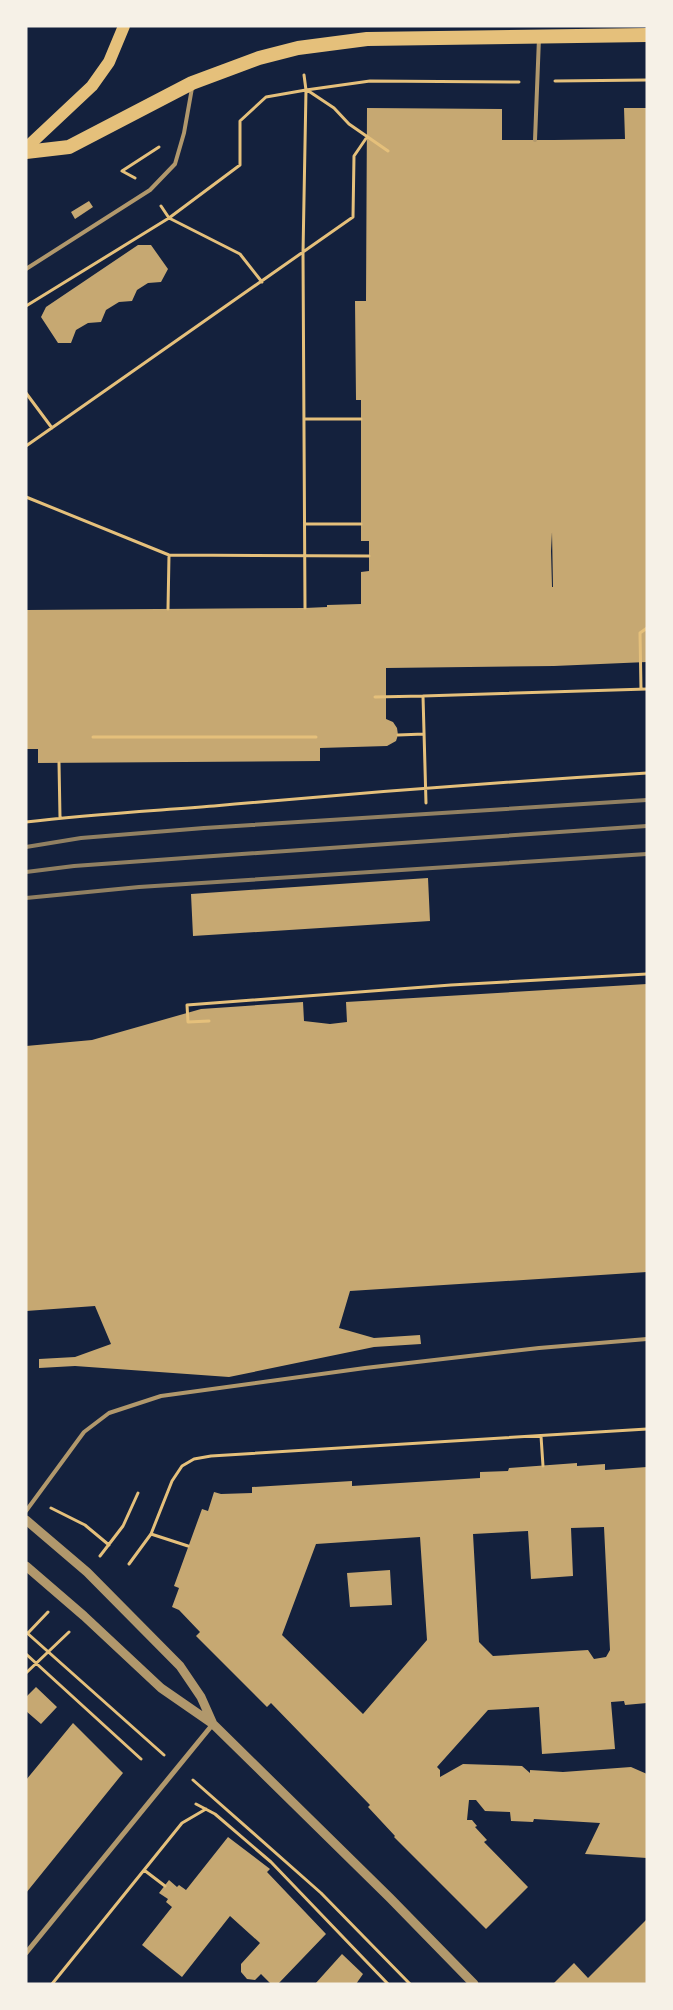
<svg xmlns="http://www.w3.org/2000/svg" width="673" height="2010" font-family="'DM Sans',sans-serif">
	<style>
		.building { fill: #c6a872; fill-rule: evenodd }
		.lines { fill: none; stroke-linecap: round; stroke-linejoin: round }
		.path { stroke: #e5c07b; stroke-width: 3 }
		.service { stroke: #b1986c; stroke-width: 4 }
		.minor { stroke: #b1986c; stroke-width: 5 }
		.tertiary { stroke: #b1986c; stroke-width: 9 }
		.primary { stroke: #e5c07b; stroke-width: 12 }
		.trunk { stroke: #e5c07b; stroke-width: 14 }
		.rail { stroke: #918062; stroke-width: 4 }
	</style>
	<rect width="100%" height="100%" fill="#14213d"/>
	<path class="building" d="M367,108L502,109V140H554L625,139L624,108H647V662L554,666L386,668V719L393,722L397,728L398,735L396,741L387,746L320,748V761L38,763V749H26V610L305,608L327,607V605L361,604V572L369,571V541H361V400H356L355,301H366ZM552,532L553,587H552L551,551Z
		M89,201L93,207L75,219L71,212Z
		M138,245H151L168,269L161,282L148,283L137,290L132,301L119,302L106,310L101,322L88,323L76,330L71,343H58L41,317L46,307Z
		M428,878L430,921L193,936L191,894Z
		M647,984V1272L350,1291L339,1328L374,1338L420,1335L421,1344L374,1347L229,1377L75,1366L39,1368V1359L75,1357L111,1344L95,1306L26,1311V1046L92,1040L201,1009L303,1002L304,1021L330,1024L347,1022L346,1002Z
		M577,1463V1466L605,1464V1470L647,1467V1703L625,1705L624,1701L611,1702L615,1749L542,1754L539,1707L488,1710L437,1767L440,1770V1777L463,1764L522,1766L530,1773V1770L563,1772L631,1767L647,1774V1858L585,1854L600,1823L534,1819L533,1822L511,1821L510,1812L485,1811L476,1800H469L467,1820H472L477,1826L475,1827L487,1840L484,1842L528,1887L486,1929L394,1837L395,1836L368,1807L370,1805L271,1703L267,1707L196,1636L200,1632L179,1610L172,1607L179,1588L174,1586L202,1509L208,1511L214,1492L221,1494L252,1493V1487L352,1481V1486L480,1478V1472L508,1471L509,1468ZM604,1527L610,1650L606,1657L594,1659L588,1650L493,1656L479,1642L473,1534L528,1531L531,1579L573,1576L571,1528ZM420,1537L427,1640L363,1714L282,1635L316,1544Z
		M390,1570L392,1605L350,1607L347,1573Z
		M36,1687L57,1707L41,1724L26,1711V1697Z
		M73,1723L123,1773L26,1893V1780Z
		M228,1837L270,1869L267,1872L326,1934L278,1984H271L261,1974L255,1980L247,1979L241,1972V1964L260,1943L230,1916L182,1977L142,1945L172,1907L166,1902L168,1899L159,1893L169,1880L177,1887L179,1885L186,1890Z
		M647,1919V1984H553L574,1963L588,1978Z
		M342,1954L363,1974L356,1984H315Z"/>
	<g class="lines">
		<path class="path" d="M304,75L306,90L303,253L305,608
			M555,81L647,80
			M307,90L334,108L349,124L388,151
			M135,178L122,171L159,147
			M161,206L169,218L240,254L262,282
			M26,306L169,218L240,165V121L266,97L306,90L370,81L519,82
			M26,393L52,428
			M304,419H361
			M26,446L353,217L354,156L367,137
			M26,497L169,555L369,556
			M306,524H361
			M168,609L169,555
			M641,689L640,633L647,628
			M375,697L423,696
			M398,735L424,734
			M93,737H316
			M59,763L60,817
			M426,803L423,696L647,689
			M26,822C89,814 151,811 214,806C358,793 502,782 647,773
			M209,1021L188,1022L187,1005L451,985L647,974
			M541,1436L543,1466
			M51,1508L85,1525L109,1545
			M151,1534L188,1546
			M100,1556L123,1526L138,1493
			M129,1564L151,1534L172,1481L182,1466L194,1459L211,1456L647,1429
			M26,1632L164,1755
			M28,1633L48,1612
			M26,1654L141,1759
			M26,1673L69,1632
			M193,1780L321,1893L410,1984
			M196,1804L215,1814L271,1862L388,1984
			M144,1870L165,1886
			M52,1984L182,1823L206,1809"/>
		<path class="service" d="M535,140L539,38
			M26,269L150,190L175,164L184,133L192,88
			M26,1511L84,1432L109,1413L161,1396L365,1368L539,1348L647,1339"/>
		<path class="minor" d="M26,1953L213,1724"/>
		<path class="tertiary" d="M26,1520L87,1572L180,1666L201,1697L213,1724
			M26,1566L84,1616L161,1688L213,1724L390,1898L474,1984"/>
		<path class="primary" d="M26,148L92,86L109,62L124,26"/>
		<path class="trunk" d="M26,152L69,147L192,83L259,58L298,48L367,39L647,35"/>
		<path class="rail" d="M26,847L81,838L204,828L647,800
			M26,872L74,866L199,857L647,826
			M26,898L139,887L647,854"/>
	</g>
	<rect width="673" height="2010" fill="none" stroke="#f6f1e7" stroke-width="55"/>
</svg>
